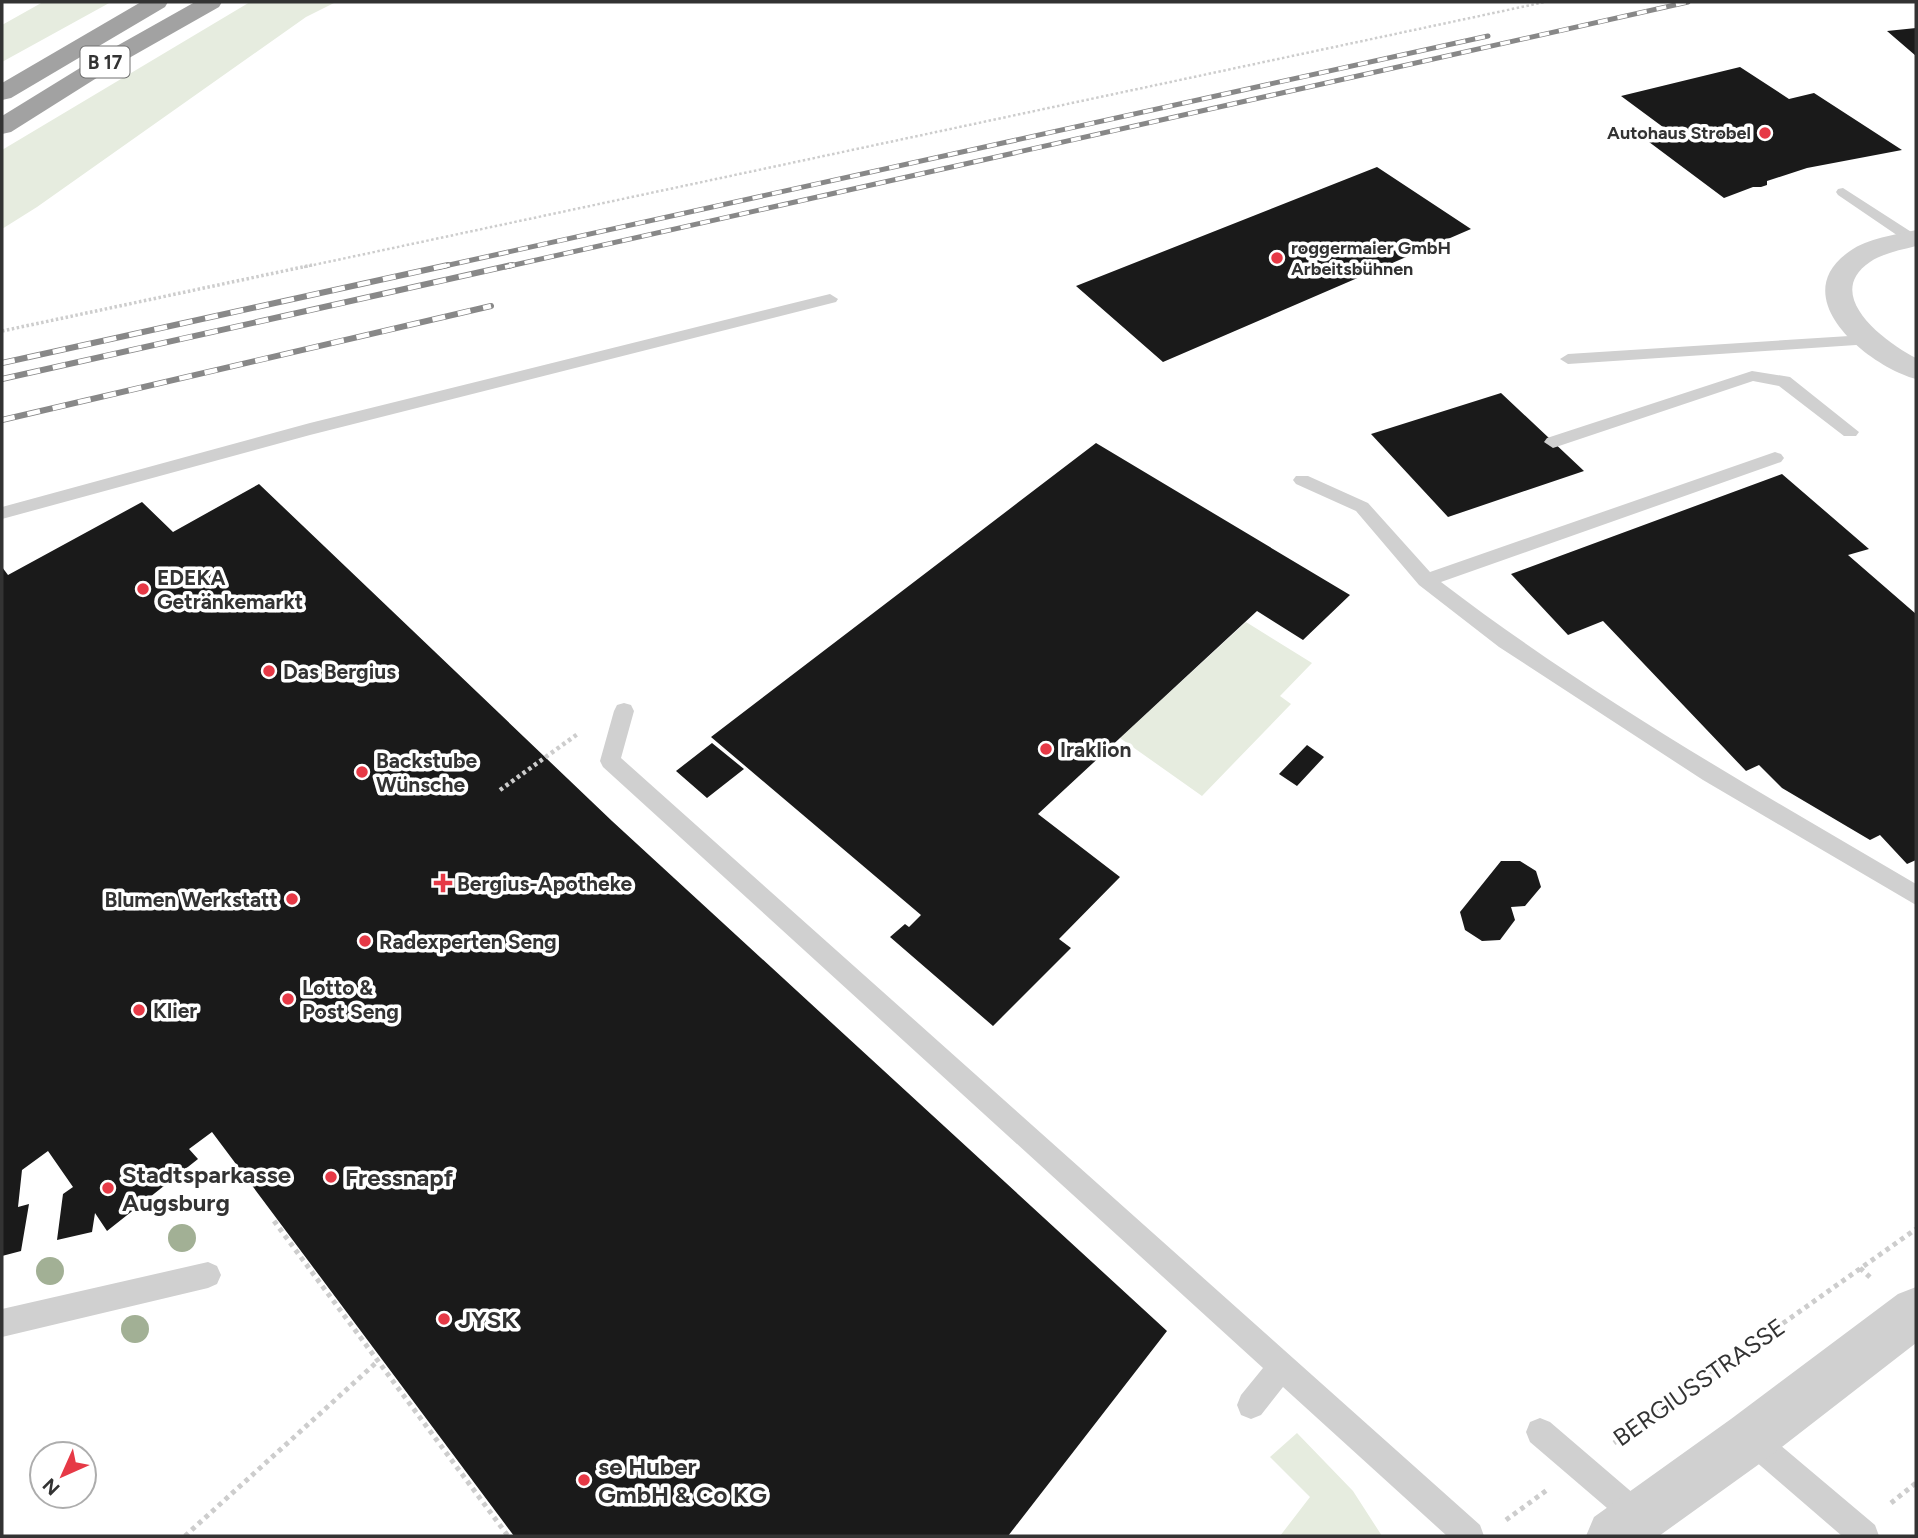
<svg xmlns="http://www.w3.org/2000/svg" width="1918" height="1538" font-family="Figtree,sans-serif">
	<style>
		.green { fill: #e6ecdf }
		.building { fill: #1a1a1a }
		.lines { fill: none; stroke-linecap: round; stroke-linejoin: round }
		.path-far3 { stroke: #cdcdcd; stroke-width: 2.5; stroke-dasharray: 2.5 2.5; stroke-linecap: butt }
		.path-far2 { stroke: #cdcdcd; stroke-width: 3.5; stroke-dasharray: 2.5 2.5; stroke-linecap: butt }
		.path-far1 { stroke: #cdcdcd; stroke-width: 4.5; stroke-dasharray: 3.5 3.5; stroke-linecap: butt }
		.path { stroke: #cdcdcd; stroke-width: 5; stroke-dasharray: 4.5 4.5; stroke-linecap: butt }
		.service { fill: #d0d0d0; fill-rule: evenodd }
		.minor { fill: #d0d0d0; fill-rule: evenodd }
		.tertiary { fill: #d0d0d0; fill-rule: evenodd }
		.trunk { fill: #a2a2a2; fill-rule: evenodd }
		.rail-far1-casing { stroke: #888; stroke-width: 5 }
		.rail-casing { stroke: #888; stroke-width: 6 }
		.rail-far1 { stroke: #fff; stroke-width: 3.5; stroke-dasharray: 10; stroke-linecap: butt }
		.rail { stroke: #fff; stroke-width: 4.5; stroke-dasharray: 13; stroke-linecap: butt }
		.tree { fill: #a2b095 }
		.poi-dot { fill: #e63946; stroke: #fff; stroke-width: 2.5 }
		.labels { text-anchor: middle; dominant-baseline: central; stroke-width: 7; stroke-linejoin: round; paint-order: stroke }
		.far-poi-label { font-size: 18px; font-weight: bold; fill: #333; stroke: #fff; text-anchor: end }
		.shield { fill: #fff; stroke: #707070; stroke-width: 2 }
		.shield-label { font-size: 19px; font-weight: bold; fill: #333 }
		.poi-label { font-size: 21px; font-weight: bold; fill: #333; stroke: #fff; text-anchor: start }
		.near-poi-label { font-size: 24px; font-weight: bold; fill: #333; stroke: #fff; text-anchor: start }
		.near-street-label { font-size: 24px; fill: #333; stroke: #fff }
	</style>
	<rect width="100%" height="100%" fill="#fff"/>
	<path class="green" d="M43,2H111L2,62V25Z
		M250,2H336L306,17L37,207L2,229V150Z
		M1246,622L1312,663L1280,696L1291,704L1202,796L1120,738Z
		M1297,1433L1353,1491L1382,1536H1280L1310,1497L1270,1457Z"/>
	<path class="building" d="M1916,28V56L1887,31Z
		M1740,67L1789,99L1814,93L1902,150L1807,168L1767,181V185L1761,187H1753L1724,198L1641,136L1667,130L1621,96Z
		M1377,167L1471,229L1163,362L1076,286Z
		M1501,393L1584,471L1448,517L1371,434Z
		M1096,443L1350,595L1303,640L1257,611L1038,814L1120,877L1059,939L1071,948L993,1026L890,937L905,924L909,927L921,915L711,737Z
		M1782,474L1869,549L1848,555L1916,614V860L1907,864L1880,835L1870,840L1782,788L1759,765L1746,771L1603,621L1568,635L1511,574Z
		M259,484L612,821L1167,1331L1008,1536H514L212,1132L189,1149L198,1159L107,1231L95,1213L92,1232L57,1240L63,1194L73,1187L48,1151L22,1170L18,1207L29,1204L21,1251L2,1256V567L8,575L142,502L173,532Z
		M712,743L744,769L707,798L676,771Z
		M1307,745L1324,757L1297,786L1279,774Z
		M1501,861H1520L1536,871L1541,887L1525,906L1511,907L1515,920L1500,940L1482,941L1465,930L1460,912Z"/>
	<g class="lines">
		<path class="path-far3" d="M304,267L1545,2"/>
		<path class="path-far2" d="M2,331L312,265"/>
		<path class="path-far1" d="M500,790L579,733"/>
		<path class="path" d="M274,1221L508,1536
			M1860,1268L1872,1279
			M1614,1443L1916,1229
			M1891,1503L1916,1483
			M1506,1520L1547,1490
			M185,1536L378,1361"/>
		<path class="service" d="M1843,188L1916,235V242H1907L1838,195L1836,192L1838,189Z
			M830,294L838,299L836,302L310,435L2,519V507L310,423Z
			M1865,335L1871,336L1873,340L1871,344L1568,364L1560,359L1568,354Z
			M1752,371L1790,377L1859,432L1856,436H1844L1779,386L1753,381L1559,446L1553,448L1544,442L1547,438Z
			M1775,452L1781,454L1784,458L1781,462L1441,582C1590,696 1754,789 1916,884V905L1703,780L1499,647L1419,585L1356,511L1296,484L1293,480L1296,476H1308L1368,503L1430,572Z
			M624,703L631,705L634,711L621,758L1480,1525L1484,1536H1447L1283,1387L1261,1415L1251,1419L1241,1415L1237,1405L1241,1395L1263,1368L603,767L600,761L614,711L617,705Z
			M208,1262L217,1266L221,1275L217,1284L208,1288L2,1337V1309Z
			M1540,1418L1550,1422L1648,1506L1653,1516L1648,1526L1638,1531L1628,1526L1530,1442L1526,1432L1530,1422Z
			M1750,1424L1760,1428L1875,1525L1879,1536H1842L1740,1448L1736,1438L1740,1428Z"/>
		<path class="minor" d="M1916,230V246C1901,250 1883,253 1870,262C1821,295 1886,343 1916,358V379C1868,366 1783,297 1850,251C1868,238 1895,235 1916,230Z"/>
		<path class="tertiary" d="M1916,1287V1343L1769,1457L1659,1536H1586L1594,1517L1731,1419L1898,1294Z"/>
		<path class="trunk" d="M141,2H168L165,7L11,98L2,100V83Z
			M195,2H222L219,7L122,62L11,132L2,134V116L106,52Z"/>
		<g class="rail-far1-casing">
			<path id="rail-far1" d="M440,267L1488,36
				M505,267L1688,2"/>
		</g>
		<g class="rail-casing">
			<path id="rail" d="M2,363L448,265
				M2,379L512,265
				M2,420L491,306"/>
		</g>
		<use href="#rail-far1" class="rail-far1"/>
		<use href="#rail" class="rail"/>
	</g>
	<g class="tree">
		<circle cx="182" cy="1238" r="14"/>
		<circle cx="50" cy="1271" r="14"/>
		<circle cx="135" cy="1329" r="14"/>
	</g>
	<g class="poi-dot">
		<circle cx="1765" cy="133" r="7"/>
		<circle cx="1277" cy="258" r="7"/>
		<circle cx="143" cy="589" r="7"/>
		<circle cx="269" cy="671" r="7"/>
		<circle cx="1046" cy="749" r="7"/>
		<circle cx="362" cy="772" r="7"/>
		<path d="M439.5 872.5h7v7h7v7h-7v7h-7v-7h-7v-7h7z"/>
		<circle cx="292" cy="899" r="7"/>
		<circle cx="365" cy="941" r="7"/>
		<circle cx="288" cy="999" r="7"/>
		<circle cx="139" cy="1010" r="7"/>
		<circle cx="331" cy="1177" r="7"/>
		<circle cx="108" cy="1188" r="7"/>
		<circle cx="444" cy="1319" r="7"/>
		<circle cx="584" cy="1480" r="7"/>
	</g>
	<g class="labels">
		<g class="far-poi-label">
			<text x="1751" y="133">Autohaus Strobel</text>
			<text x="1291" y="248" text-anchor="start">roggermaier GmbH<tspan x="1291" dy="21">Arbeitsbühnen</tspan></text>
		</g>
		<rect class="shield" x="80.5" y="46.5" width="49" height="31" rx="5"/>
		<g class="shield-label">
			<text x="105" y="62">B 17</text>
		</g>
		<g class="poi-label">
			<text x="157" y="577">EDEKA<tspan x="157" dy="24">Getränkemarkt</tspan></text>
			<text x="283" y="671">Das Bergius</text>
			<text x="1060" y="749">Iraklion</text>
			<text x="376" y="760">Backstube<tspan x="376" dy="24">Wünsche</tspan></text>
			<text x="457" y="883">Bergius-Apotheke</text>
			<text x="278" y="899" text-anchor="end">Blumen Werkstatt</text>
			<text x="379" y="941">Radexperten Seng</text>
			<text x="302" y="987">Lotto &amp;<tspan x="302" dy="24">Post Seng</tspan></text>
			<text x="153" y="1010">Klier</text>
		</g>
		<g class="near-poi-label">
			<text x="122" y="1174">Stadtsparkasse<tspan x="122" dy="28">Augsburg</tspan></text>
			<text x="345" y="1177">Fressnapf</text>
			<text x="458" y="1319">JYSK</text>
			<text x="598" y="1466">se Huber<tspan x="598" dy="28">GmbH &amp; Co KG</tspan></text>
		</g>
		<g class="near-street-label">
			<text transform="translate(1699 1382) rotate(-35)">BERGIUSSTRASSE</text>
		</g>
	</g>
	<rect width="1918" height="1538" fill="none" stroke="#333333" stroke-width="7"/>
	<g transform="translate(63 1475) rotate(225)"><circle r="33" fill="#ffffff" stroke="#adadad" stroke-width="2"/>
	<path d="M0-5L12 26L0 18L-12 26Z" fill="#e63946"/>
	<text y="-10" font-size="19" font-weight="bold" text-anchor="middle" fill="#333333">N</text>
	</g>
</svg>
